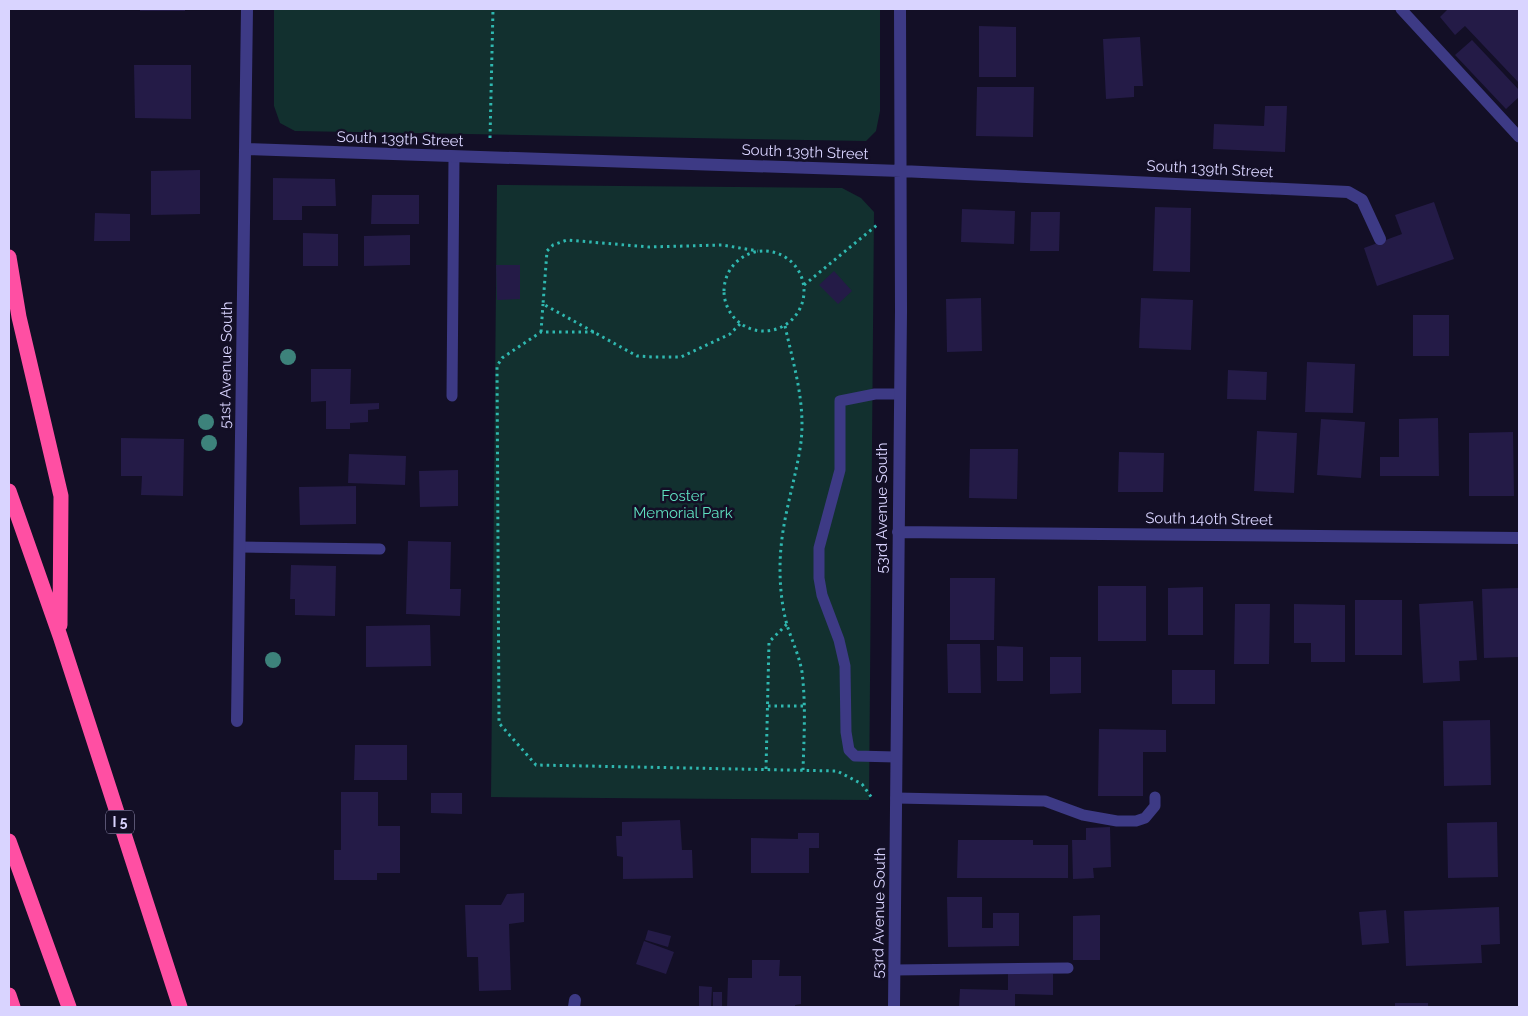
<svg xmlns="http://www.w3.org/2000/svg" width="1528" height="1016" font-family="Raleway,sans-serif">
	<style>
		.green { fill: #12302f }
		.building { fill: #241b47 }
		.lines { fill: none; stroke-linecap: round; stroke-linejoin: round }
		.path { stroke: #2fb8b0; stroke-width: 3; stroke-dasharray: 2.5 4; stroke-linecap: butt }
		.service { stroke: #3d3a85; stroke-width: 11 }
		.minor { stroke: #3d3a85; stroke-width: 12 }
		.motorway { stroke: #ff4fa3; stroke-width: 15 }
		.tree { fill: #3d827b }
		.labels { text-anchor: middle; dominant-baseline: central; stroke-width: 5; stroke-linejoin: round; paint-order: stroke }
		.shield { fill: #130f26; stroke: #9e99be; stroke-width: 1 }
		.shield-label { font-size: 14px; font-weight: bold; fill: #d9d4ff }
		.street-label { font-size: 15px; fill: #d9d4ff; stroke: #130f26 }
		.park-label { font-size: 15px; fill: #5fe0c0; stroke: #130f26 }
	</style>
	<rect width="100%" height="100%" fill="#130f26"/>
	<path class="green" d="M274,9H880V111L876,131L866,141L295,131L280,123L274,106Z
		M497,185L842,188L861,198L874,212L869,800L491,797Z"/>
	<path class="building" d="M140,9H185V11H140Z
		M1448,9H1519V83L1465,26L1455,35L1440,17Z
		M979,26L1016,27V77H979Z
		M1140,37L1143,86H1134V97L1106,99L1103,39Z
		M1472,40L1519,90V97L1506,109L1455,55Z
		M134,65H191V119L135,118Z
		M977,87H1034L1033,137L976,136Z
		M1265,106H1287L1285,152L1213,149L1214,124L1264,126Z
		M200,170V214L151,215V171Z
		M273,178L335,179L336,206H302V220H273Z
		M372,195H419V224H371Z
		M1434,202L1454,259L1377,286L1364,248L1402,234L1395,215Z
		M1155,207L1191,208L1190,272L1153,271Z
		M962,209L1015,211L1014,244L961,242Z
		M1031,212H1060L1059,251H1030Z
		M95,213L130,214V241H94Z
		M303,233L338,234V266H303Z
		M410,235V265L364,266V236Z
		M496,265H520V299L497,300Z
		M834,271L852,291L838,304L819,285Z
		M981,298L982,351L947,352L946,299Z
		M1141,298L1193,300L1191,350L1139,348Z
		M1413,315H1449V356H1413Z
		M1307,362L1355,364L1353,413L1305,412Z
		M311,369H351L350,404L379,403V409L368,410V422L350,423V429H326V401L311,402Z
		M1228,370L1267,372L1266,400L1227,399Z
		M1438,418L1439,476H1380V457H1399V419Z
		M1321,419L1365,422L1361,478L1317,475Z
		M1257,431L1297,433L1294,493L1254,491Z
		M1513,432L1514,496H1469V433Z
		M121,438L184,439L183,496L141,495L142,476H121Z
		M970,449H1018L1017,499L969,498Z
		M1119,452L1164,453L1163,492H1118Z
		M349,454L406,456L405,485L348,483Z
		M458,470V506L420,507L419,471Z
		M356,486V524L300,525L299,487Z
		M408,541L451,542L450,589H461L460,616L406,614Z
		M291,565L336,566L335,616L295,615V599H290Z
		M950,578H995L994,640H950Z
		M1098,586H1146V641H1098Z
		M1203,587V635H1168V588Z
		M1518,588L1519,657L1484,658L1482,589Z
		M1355,600H1402V655H1355Z
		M1473,601L1477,660L1459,661L1460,681L1423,683L1419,604Z
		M1235,604H1270L1269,664H1234Z
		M1294,604L1345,605V662H1311V643H1294Z
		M430,625L431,666L366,667V626Z
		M947,644H980L981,693H948Z
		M997,646L1023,647V681H997Z
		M1050,657H1081V693L1050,694Z
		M1172,670H1215V704H1172Z
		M1490,720L1491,785L1444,786L1443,721Z
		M1099,729L1166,730V752H1143V796H1098Z
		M355,745H407V780H354Z
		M341,792H378V826H400V873H377V880H334V850H341Z
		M431,793H462V814L431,813Z
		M680,820L682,850H692L693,878L623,879V857L617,856L616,836H622V822Z
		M1497,822L1498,877L1448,878L1447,823Z
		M1110,827L1111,867L1093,868L1094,878L1073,879L1072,840H1086V828Z
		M798,833H819V848H809V873H751V838L798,839Z
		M958,840H1033V845H1068V878H957Z
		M524,893V922L509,924L511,990L479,991L478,957H467L465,905H501L507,894Z
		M947,897H982V928H993V913H1019V946L948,947Z
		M1499,907L1500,944L1481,945L1482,963L1406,966L1404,911Z
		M1386,910L1389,943L1362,945L1359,912Z
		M1100,915V960H1073V916Z
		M648,930L671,936L668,947L645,940Z
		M644,941L674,952L666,974L636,964Z
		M752,960H780L779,976H801V1004L795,1005V1007H727L728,978H752Z
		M1008,974H1053V995L1015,994V1007H959L960,989L1008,990Z
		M699,986L712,987L711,1007H699Z
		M713,992H722V1007H713Z
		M1395,1003H1428V1007H1395Z"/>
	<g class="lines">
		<path class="path" d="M490,138L493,9
			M724 291a40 40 0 1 1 80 0a40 40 0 1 1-80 0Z
			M804,285L877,225
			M740,324L730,334L681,357H653L637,356L543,304L547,251L553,245L567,240L649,247L722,245L758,251
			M785,326C794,367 807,407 800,449C793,491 780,524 780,569C780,587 782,607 787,625C792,641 799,655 802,672C806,705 804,737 803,770
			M541,332L543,304
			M594,332H541L502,358L497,366L499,723L536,765L837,771L862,784L872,798
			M768,706H804
			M766,769L769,642L787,624"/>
		<path class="service" d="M1401,9L1519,137
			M452,396L454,157
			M240,547L380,549
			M896,757L855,756L849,750L846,732L845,666L839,640L822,595L819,578V548L840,470V401L875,394H899
			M896,798L1045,801L1083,815L1117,821H1136L1145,818L1155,806V797
			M894,970L1068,968"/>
		<path class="minor" d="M245,149L901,171L1348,192L1362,200L1380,239
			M898,532L1519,538
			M237,721L247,9
			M574,1007L575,1000
			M894,1007L901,311L900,9"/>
		<path class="motorway" d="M9,257L19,317L61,496L60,625
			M9,491L60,636L180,1007
			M9,841L69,1007
			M9,995L13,1007"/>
	</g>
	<g class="tree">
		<circle cx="288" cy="357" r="8"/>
		<circle cx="206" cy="422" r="8"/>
		<circle cx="209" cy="443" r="8"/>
		<circle cx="273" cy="660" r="8"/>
	</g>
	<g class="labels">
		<rect class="shield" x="106" y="810.5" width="28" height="23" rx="4"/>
		<g class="shield-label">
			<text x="120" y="822">I 5</text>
		</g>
		<g class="street-label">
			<text transform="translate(400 139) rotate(2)">South 139th Street</text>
			<text transform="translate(805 152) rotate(2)">South 139th Street</text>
			<text transform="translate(1210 169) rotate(3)">South 139th Street</text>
			<text transform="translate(226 365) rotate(-89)">51st Avenue South</text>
			<text transform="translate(882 508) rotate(-90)">53rd Avenue South</text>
			<text transform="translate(1209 519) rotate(1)">South 140th Street</text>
			<text transform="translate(879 913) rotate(-89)">53rd Avenue South</text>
		</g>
		<g class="park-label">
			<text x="683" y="496">Foster<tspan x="683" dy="17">Memorial Park</tspan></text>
		</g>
	</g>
	<rect width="1528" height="1016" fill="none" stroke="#d9d4ff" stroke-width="20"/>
</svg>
